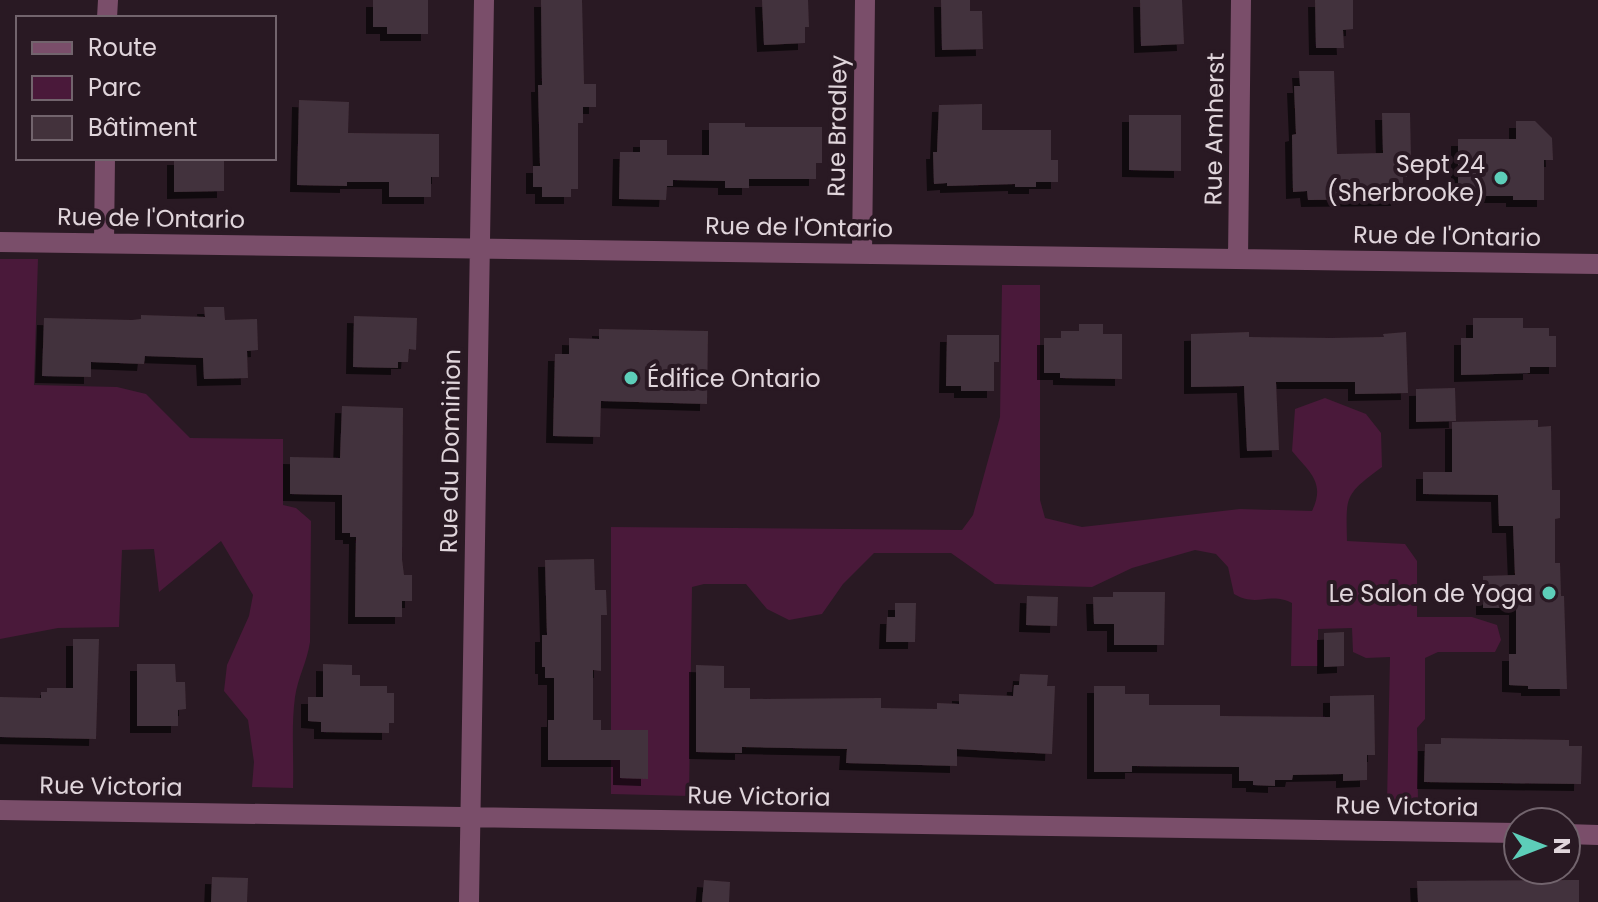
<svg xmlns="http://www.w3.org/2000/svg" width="1598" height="902" font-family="Poppins,sans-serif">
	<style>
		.green { fill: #4a193a }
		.building { fill: #43323c; filter: url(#shadow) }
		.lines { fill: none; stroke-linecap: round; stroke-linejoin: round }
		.street { stroke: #7a4e6a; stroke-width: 20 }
		.poi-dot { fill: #5dceb9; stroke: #291923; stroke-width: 3 }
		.labels { text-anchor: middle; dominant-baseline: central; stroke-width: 8; stroke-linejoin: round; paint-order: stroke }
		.street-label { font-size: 24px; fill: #e0d5db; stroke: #291923 }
		.poi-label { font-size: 24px; fill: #e0d5db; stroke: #291923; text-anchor: end }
	</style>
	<defs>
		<filter id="shadow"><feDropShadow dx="-7" dy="7" stdDeviation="0" flood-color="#0009"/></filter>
	</defs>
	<rect width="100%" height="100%" fill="#291923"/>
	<path class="green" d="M0,259H38L34,385L117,387L146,394L190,438L283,439V505L296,508L311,521L310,642C307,662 298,677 295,697C291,727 294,758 293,788L252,787L254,762L248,720L224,691L227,665L249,616L253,595L221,541L159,592L154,549L122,550L119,627L58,628L0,639Z
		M1002,285H1040V500L1045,518L1082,527L1240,509L1312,511C1326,482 1309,472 1292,451L1295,409L1325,398L1366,414L1381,433L1382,467C1344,495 1346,496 1347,541L1405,544L1417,561V617H1472L1497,625L1501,640L1495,652H1438L1425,658V719L1417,728L1418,804L1387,803L1390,657L1366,658L1353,652L1352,628L1318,629V666H1291L1292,603C1269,591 1258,608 1234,594L1228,567L1216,554L1195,550L1132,568L1092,587L995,584L951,553H874L843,584L822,614L789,620L767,609L746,584H704L692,587L689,796L611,794V527L962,530L973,515L1000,417Z"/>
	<path class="building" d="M373,0H428V34H387V27H373Z
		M541,0H582L584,84H596V107H583V123H578V189H571V197H542V187H533V166H540L538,85H542Z
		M762,0H808L809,27H805V43L764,45Z
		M941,0H970V11H982L983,49L942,50Z
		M1140,0H1182L1184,44L1141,46Z
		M1315,0H1353V29L1343,30L1344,48H1316Z
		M1299,71H1334L1337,154L1383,153L1382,113H1410L1411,159H1406L1407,177H1403V191H1398V199L1308,200L1307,191L1293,192L1292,135L1296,134L1294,86H1300Z
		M299,100L349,102L348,133L439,134V177H431V197H389V182H347V186L297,185Z
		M982,104V130H1051V160H1058V182H1036V187H1015V184L947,186V183L934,184L933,152H937L939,105Z
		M1129,115H1181V171L1129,170Z
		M1516,121H1535L1552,138L1553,160H1544V200H1513V196H1458V139H1516Z
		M709,123H745V127H822V163H816V179H749V188H725V181L673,180V186H667L666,200L619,199L620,152H640V140H667V155H709Z
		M174,158H224V191L174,192Z
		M204,307H224L225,320L257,319L258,350L247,351L248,378L204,379L203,358L145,356L144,364L91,362V377L42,376L44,318L132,320L141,319V315L205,317Z
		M354,316L417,318L416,350L409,349L408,362H398V368L353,367Z
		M1473,318H1523V328H1549V336H1556V367H1530V373L1461,375V338H1473Z
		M1079,324H1103V334H1122V379L1060,378V373H1044V338H1061V331H1079Z
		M599,329L708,331L707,404L601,401L600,437L553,436L555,354H569V338L599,339Z
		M1249,332V337L1331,338L1384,337L1383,334L1406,332L1408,393L1355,394V382H1276L1279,450L1247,451L1244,386L1191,387V334Z
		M947,335H999V362H994V391H961V386H946Z
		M1455,388L1456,421L1416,422V389Z
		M342,406L403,408L402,559L404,575H412V601H402V617H355L356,537H350V533H342V495L290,494V457L340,458Z
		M1538,420V427L1551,426L1552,490H1560V518L1555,519V563H1560L1561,596H1564L1567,689H1528V686L1509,685V654H1516V608H1483V576L1515,575L1513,526H1499L1498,495L1423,494V472H1452V422Z
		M594,559L595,590H606L607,615H601V671L593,670V720H601V730H648V779L620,778V760H548V720H554V678H545V667H542V635H547L545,560Z
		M1113,592H1165L1164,645H1114V624H1094L1093,597H1113Z
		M1027,596L1058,597L1057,626L1026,625Z
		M895,603H916L915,642H886L887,617H895Z
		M1344,632V666L1324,667V633Z
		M73,639H99L96,739L0,737V697L41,698V692H47V688H73Z
		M137,664H175L176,682H185L186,709L178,710V726H137Z
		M323,664L352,665V675H360V686H387V693H394V723H389V733L321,732V722L308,721V697H323Z
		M696,665L724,666V688H750V699L881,698V708L937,709V703L959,704V694L1013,696L1014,685H1019L1020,674L1048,675L1047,686H1055L1052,754L957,749V766L846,763L847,749L742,747V753L696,752Z
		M1094,686H1125V694H1149V705H1220V716L1330,717V696L1374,695L1375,755H1367V780L1343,781V774L1293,775L1292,780H1275V786L1253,785V781H1239V767L1132,766V772H1094Z
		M1441,738L1569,740V746H1582L1581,784L1424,782L1425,744H1441Z
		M212,877L248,878L247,902H211Z
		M704,880L730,882L729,902H702Z
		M1579,880V902H1418L1417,881Z"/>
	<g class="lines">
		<path class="street" d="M107,18L108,0
			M0,242L1598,264
			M104,243L105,158
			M862,254L865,0
			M1238,259L1241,0
			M0,810L1518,833
			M1566,834L1598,835
			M469,902L484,0"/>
	</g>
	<g class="poi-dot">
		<circle cx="1501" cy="178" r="8"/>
		<circle cx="631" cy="378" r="8"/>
		<circle cx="1549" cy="593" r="8"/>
	</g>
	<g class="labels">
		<g class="street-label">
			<text transform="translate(837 126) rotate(-89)">Rue Bradley</text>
			<text transform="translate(1214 129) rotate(-89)">Rue Amherst</text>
			<text transform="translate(151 218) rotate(1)">Rue de l'Ontario</text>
			<text transform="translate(799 227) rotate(1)">Rue de l'Ontario</text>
			<text transform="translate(1447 236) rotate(1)">Rue de l'Ontario</text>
			<text transform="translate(450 451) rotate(-89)">Rue du Dominion</text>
			<text transform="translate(111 786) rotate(1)">Rue Victoria</text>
			<text transform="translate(759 796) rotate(1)">Rue Victoria</text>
			<text transform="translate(1407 806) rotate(1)">Rue Victoria</text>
		</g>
		<g class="poi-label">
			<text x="1485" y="164">Sept 24<tspan x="1485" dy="28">(Sherbrooke)</tspan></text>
			<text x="647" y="378" text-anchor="start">Édifice Ontario</text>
			<text x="1533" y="593">Le Salon de Yoga</text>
		</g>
	</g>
	<rect x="16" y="16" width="260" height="144" fill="#291923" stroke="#72646d" stroke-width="2"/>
	<rect x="32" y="42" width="40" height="12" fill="#7a4e6a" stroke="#72646d" stroke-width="2"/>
	<text x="88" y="56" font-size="24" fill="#e0d5db">Route</text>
	<rect x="32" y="76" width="40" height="24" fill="#4a193a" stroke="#72646d" stroke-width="2"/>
	<text x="88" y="96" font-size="24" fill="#e0d5db">Parc</text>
	<rect x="32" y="116" width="40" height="24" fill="#43323c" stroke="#72646d" stroke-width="2"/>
	<text x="88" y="136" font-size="24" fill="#e0d5db">Bâtiment</text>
	<g transform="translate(1542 846) rotate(90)"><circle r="38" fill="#291923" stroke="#72646d" stroke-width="2"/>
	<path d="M0-6L14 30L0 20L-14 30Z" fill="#5dceb9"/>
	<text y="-12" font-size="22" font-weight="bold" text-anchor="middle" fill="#e0d5db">N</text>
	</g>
</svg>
